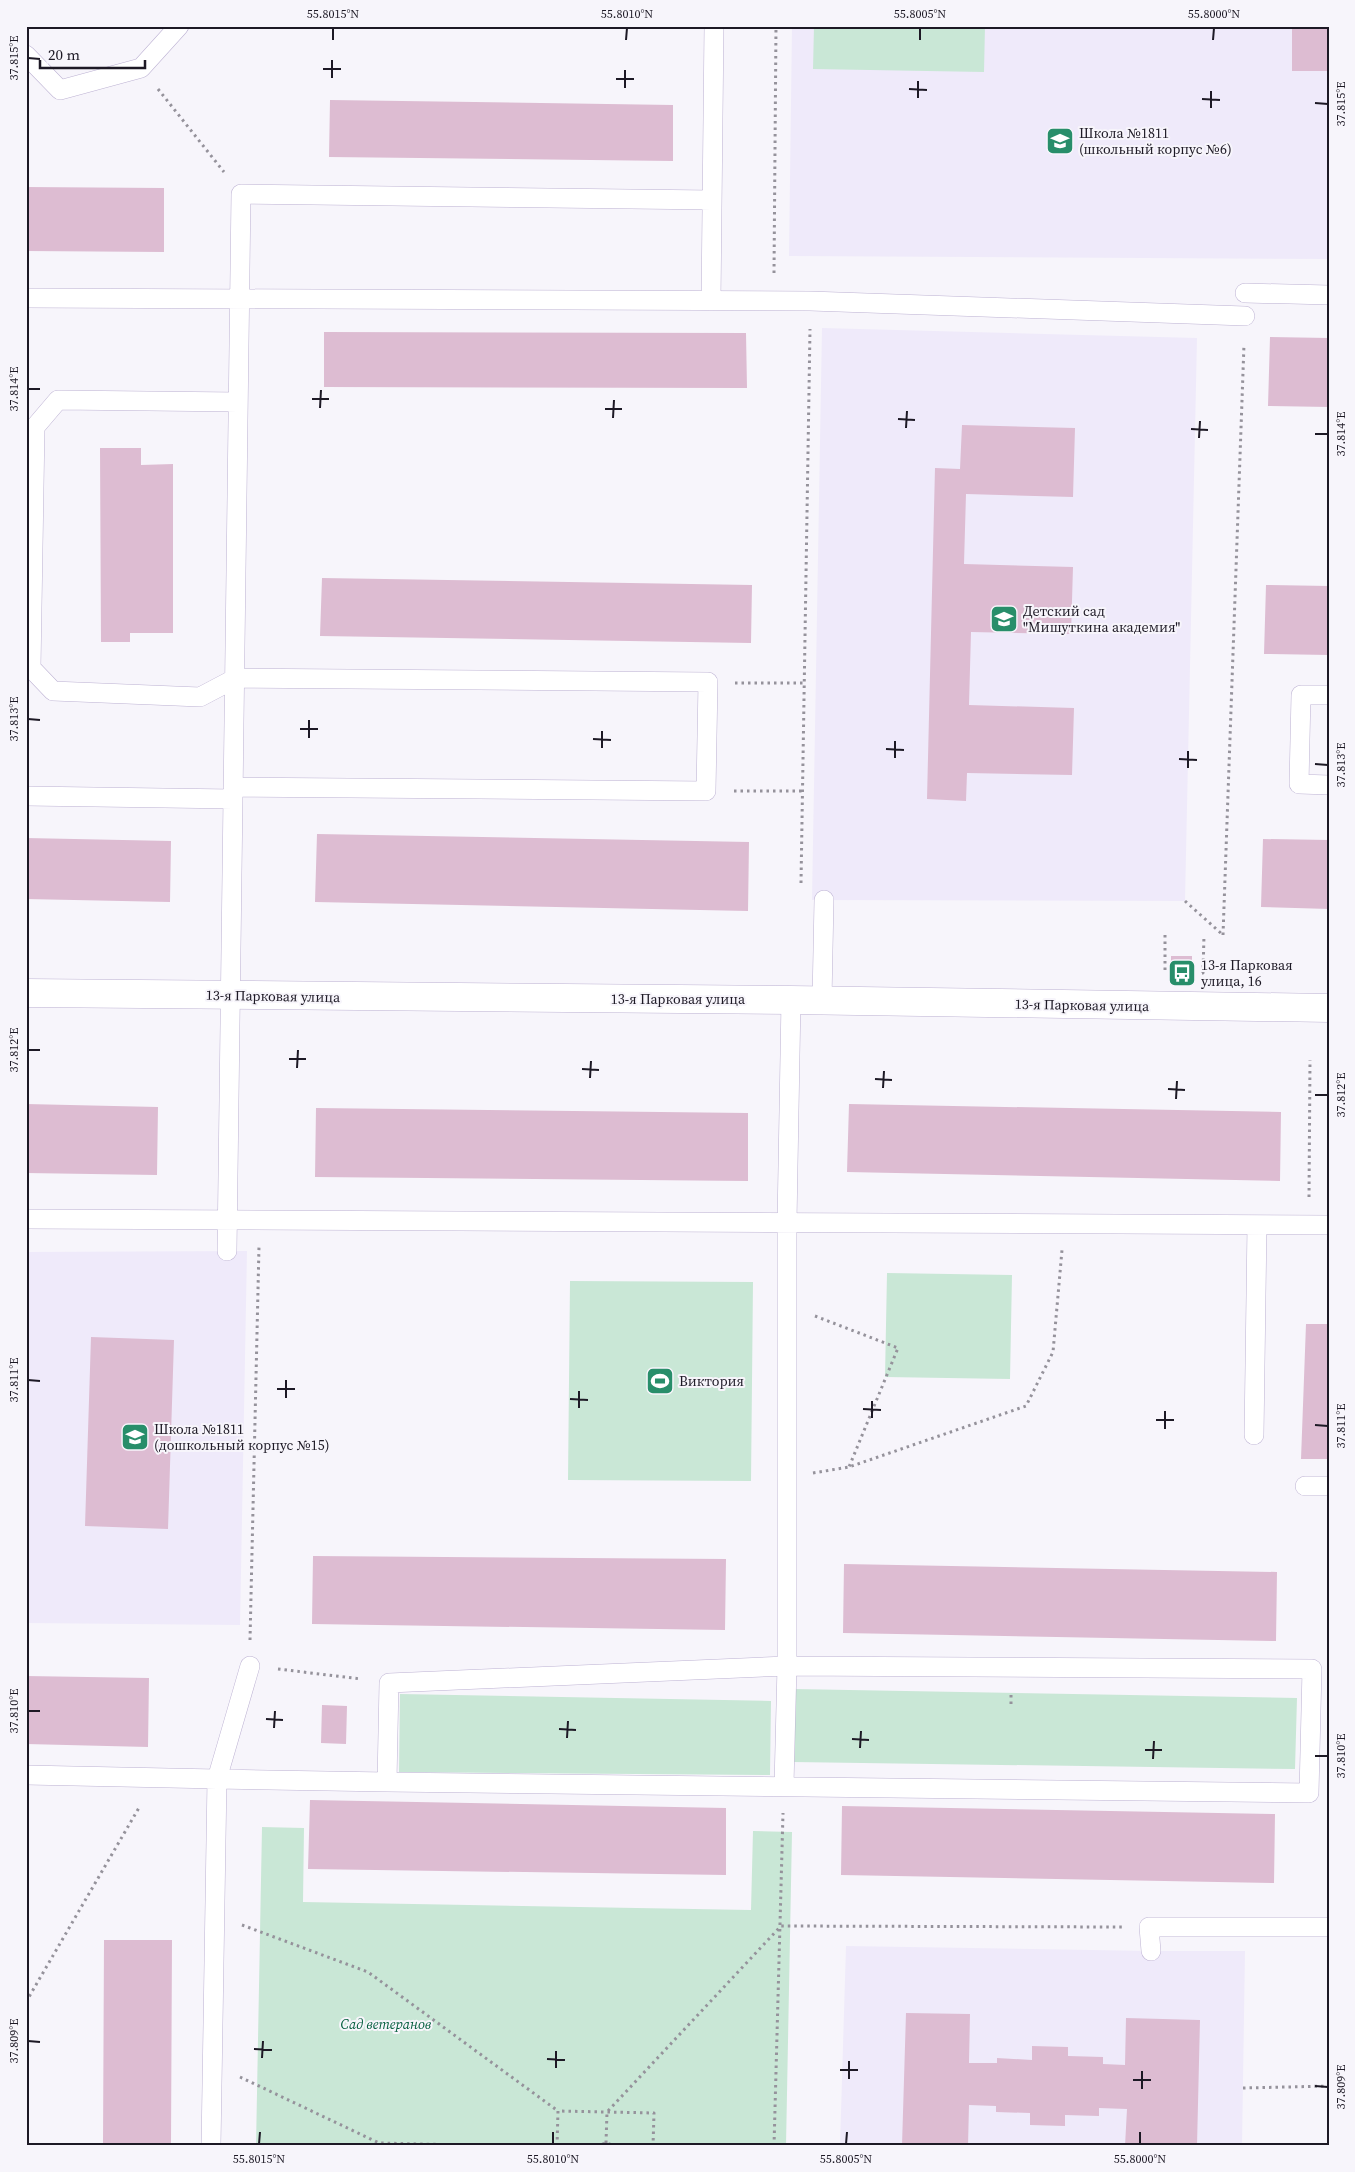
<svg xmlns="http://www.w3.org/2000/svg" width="1355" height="2172" font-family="'Source Serif 4',serif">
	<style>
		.built { fill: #efeafa }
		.green { fill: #c9e7d6 }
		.building { fill: #ddbcd2 }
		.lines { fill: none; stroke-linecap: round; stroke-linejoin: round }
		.service-casing { stroke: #bdb2d3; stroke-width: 20 }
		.tertiary-casing { stroke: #bdb2d3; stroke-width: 29 }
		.path { stroke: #95929b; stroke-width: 3; stroke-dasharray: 2.5 4; stroke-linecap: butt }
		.service { stroke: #fff; stroke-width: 19 }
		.tertiary { stroke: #fff; stroke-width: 28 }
		.ticks { fill: none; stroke: #1d1925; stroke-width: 2 }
		.labels { text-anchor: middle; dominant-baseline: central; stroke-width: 4; stroke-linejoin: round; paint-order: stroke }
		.poi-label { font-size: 14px; fill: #1d1925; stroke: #f7f5fb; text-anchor: start }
		.street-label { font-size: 14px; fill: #1d1925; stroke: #f7f5fb }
		.park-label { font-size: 14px; font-style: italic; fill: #025d3c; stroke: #f7f5fb }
		.neatline { fill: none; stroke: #1d1925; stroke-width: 2 }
		.ticks-label { font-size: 12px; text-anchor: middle; fill: #1d1925 }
	</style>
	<rect width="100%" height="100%" fill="#f7f5fb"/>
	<path class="built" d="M792,26H1329V259L789,256Z
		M822,328L1197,338L1185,901L812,900Z
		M247,1251L240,1625L26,1623V1252Z
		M846,1946L1151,1951H1245L1242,2146H840Z"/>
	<path class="green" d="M814,26H985L984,72L813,69Z
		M887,1273L1012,1275L1010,1379L885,1377Z
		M570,1281L753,1282L751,1481L568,1480Z
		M793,1689L1297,1698L1295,1769L793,1762Z
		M400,1694L771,1701L770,1775L399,1772Z
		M262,1827L304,1828L303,1902L751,1910L753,1831L792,1832L786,2146H256Z"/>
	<path class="building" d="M1292,26H1329V71H1292Z
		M330,100L673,105V161L329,157Z
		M26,187L164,188V252L26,251Z
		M324,332L746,333L747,388L324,387Z
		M1270,337L1329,338V407L1268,406Z
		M962,425L1075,428L1073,497L966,494L964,564L1073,567L1071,634L971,632L969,705L1074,708L1072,775L967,773L966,801L927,799L935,468L960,469Z
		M100,448H141V465L173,464V633H130V642H101Z
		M322,578L752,585L751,643L320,636Z
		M1266,585L1329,586V655L1264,654Z
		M317,834L749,842L748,911L315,902Z
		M26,838L171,841L170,902L26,899Z
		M1263,839L1329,840V909L1261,907Z
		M1171,956H1192V966H1171Z
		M26,1104L158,1107L157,1175L26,1173Z
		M849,1104L1281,1112L1280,1181L847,1172Z
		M316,1108L748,1113V1181L315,1177Z
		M1306,1324H1329V1459H1301Z
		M91,1337L174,1340L168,1529L85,1526Z
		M313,1556L726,1559L725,1630L312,1624Z
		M844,1564L1277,1572L1276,1641L843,1633Z
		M26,1676L149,1678L148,1747L26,1744Z
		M322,1705L347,1706L346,1744L321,1743Z
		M310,1800L726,1808V1875L308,1869Z
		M842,1806L1275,1814L1274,1883L841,1875Z
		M104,1940H172L171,2146H103Z
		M906,2013L970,2014L969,2063H997V2058L1032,2060V2046L1068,2047V2056L1103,2057V2064L1125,2065L1126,2018L1200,2020L1197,2146H1125L1127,2109L1099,2108V2116L1065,2115V2126L1030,2125V2113L996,2112V2106L969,2105L968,2146H902Z"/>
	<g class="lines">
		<g class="service-casing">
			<path id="service" d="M26,55L60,90L141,68L179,26
				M1245,293L1329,295
				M26,298L810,301L1245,316
				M711,301L714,26
				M1329,695H1301L1299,784L1329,785
				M233,787L706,791L708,682L236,678L200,697L53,691L31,668L35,427L58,400L238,402
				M26,796L233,799
				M822,1000L824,900
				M26,1219L1329,1225
				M227,1251L241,194L712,200
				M1254,1435L1257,1225
				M1305,1486H1329
				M250,1666L217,1779L387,1782L389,1683L787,1666L1312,1669L1309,1793L387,1782
				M26,1775L217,1779L211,2146
				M784,1785L787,1666V1222L791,1000
				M1151,1951L1149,1927H1329"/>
		</g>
		<g class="tertiary-casing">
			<path id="tertiary" d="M26,993L791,1000L1329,1008"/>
		</g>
		<path class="path" d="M158,89L224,172
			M774,273L776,26
			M735,683H804
			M734,791H803
			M801,883L810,329
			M1185,901L1223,935
			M1165,935V972
			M1223,935L1244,344
			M1202,973H1203L1204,935
			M1309,1197L1310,1060
			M815,1316L898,1348L849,1467
			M813,1473L849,1467L1026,1406L1053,1352L1062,1250
			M250,1640L259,1246
			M278,1669L361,1679
			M1011,1704V1695
			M242,1925L368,1972L558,2111
			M26,2002L140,1806
			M240,2077L379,2143L505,2146
			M1243,2088L1329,2086
			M606,2143L607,2112L781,1926L1122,1927
			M557,2146L558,2111L654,2113L653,2146
			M596,2146L606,2143L616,2146
			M774,2146L783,1813"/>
		<use href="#service" class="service"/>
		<use href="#tertiary" class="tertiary"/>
	</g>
	<path class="ticks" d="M333,40V28M626,40L627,28M920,40V28M1213,40L1214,28M28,58L40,59M323,69H341M332,78V60M616,79H634M625,88V70M909,89L927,90M918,98V81M1202,99L1220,100M1315,103L1328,104M1211,108V91M28,389H40M312,399H329M320,408L321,390M605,409H622M613,418L614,400M898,419L915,420M906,428L907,411M1191,429L1208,430M1315,434H1328M1199,438L1200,421M28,719L40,720M300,729H318M309,738V720M593,739L611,740M602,748V731M886,749L904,750M895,758V741M1179,759L1197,760M1315,764L1328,765M1188,768V751M28,1050H40M289,1059H306M297,1068L298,1050M582,1069L599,1070M590,1078L591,1061M875,1079L892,1080M883,1088L884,1071M1168,1089L1185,1090M1315,1095H1328M1176,1099L1177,1081M28,1380L40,1381M277,1389H295M286,1398V1380M570,1399L588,1400M579,1408V1391M863,1409L881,1410M872,1418V1401M1156,1420H1174M1315,1425L1328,1426M1165,1429V1411M28,1711H40M266,1719L283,1720M274,1728L275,1711M559,1729L576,1730M567,1738L568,1721M852,1739L869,1740M860,1748L861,1731M1145,1750H1162M1315,1756H1328M1153,1759L1154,1741M28,2041L40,2042M254,2049L272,2050M262,2058L263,2041M547,2059L565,2060M556,2068V2051M840,2070H858M849,2079V2061M1133,2080H1151M1315,2086L1328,2087M1142,2089V2071M259,2144L260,2132M553,2144V2132M846,2144L847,2132M1140,2144V2132"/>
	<defs>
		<g id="school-square" transform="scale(1.4375)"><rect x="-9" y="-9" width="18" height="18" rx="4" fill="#288e6a" stroke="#f7f5fb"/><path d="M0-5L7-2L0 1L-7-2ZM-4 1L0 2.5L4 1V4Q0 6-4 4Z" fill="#fff"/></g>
		<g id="bus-square" transform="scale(1.4375)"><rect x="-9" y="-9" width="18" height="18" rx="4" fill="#288e6a" stroke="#f7f5fb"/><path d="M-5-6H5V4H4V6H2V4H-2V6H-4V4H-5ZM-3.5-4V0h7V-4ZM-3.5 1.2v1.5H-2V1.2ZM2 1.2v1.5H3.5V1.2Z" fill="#fff"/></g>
		<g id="stadium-square" transform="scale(1.4375)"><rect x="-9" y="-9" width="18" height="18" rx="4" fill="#288e6a" stroke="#f7f5fb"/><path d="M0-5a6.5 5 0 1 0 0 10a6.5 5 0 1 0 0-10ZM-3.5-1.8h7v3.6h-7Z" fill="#fff"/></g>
	</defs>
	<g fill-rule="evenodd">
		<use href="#school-square" x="1060" y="141"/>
		<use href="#school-square" x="1004" y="619"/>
		<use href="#bus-square" x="1182" y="973"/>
		<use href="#stadium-square" x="660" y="1381"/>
		<use href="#school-square" x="135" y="1437"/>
	</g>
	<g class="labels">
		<g class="poi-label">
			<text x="1079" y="133">Школа №1811<tspan x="1079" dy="16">(школьный корпус №6)</tspan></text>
			<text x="1023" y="611">Детский сад<tspan x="1023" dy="16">"Мишуткина академия"</tspan></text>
			<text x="1201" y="965">13-я Парковая<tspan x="1201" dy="16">улица, 16</tspan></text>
			<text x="679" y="1381">Виктория</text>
			<text x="154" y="1429">Школа №1811<tspan x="154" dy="16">(дошкольный корпус №15)</tspan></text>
		</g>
		<g class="street-label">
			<text transform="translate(273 996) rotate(1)">13-я Парковая улица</text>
			<text x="678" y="999">13-я Парковая улица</text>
			<text transform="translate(1082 1005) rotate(1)">13-я Парковая улица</text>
		</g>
		<g class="park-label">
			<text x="386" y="2024">Сад ветеранов</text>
		</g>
	</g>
	<rect width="1355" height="2172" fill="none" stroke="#f7f5fb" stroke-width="55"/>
	<path d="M40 60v8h105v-8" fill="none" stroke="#1d1925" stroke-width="2.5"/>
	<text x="48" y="60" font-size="15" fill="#1d1925" stroke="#f7f5fb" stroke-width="4" paint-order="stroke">20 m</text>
	<rect x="28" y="28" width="1300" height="2116" class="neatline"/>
	<g class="ticks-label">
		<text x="333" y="18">55.8015°N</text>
		<text x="627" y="18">55.8010°N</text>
		<text x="920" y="18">55.8005°N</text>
		<text x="1214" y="18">55.8000°N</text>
		<text transform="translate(14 58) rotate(-90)" y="4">37.815°E</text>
		<text transform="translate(1341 104) rotate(-90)" y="4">37.815°E</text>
		<text transform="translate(14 389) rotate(-90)" y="4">37.814°E</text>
		<text transform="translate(1341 434) rotate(-90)" y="4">37.814°E</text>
		<text transform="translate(14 719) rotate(-90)" y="4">37.813°E</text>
		<text transform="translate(1341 765) rotate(-90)" y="4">37.813°E</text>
		<text transform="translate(14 1050) rotate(-90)" y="4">37.812°E</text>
		<text transform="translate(1341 1095) rotate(-90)" y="4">37.812°E</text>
		<text transform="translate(14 1380) rotate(-90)" y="4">37.811°E</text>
		<text transform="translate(1341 1426) rotate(-90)" y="4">37.811°E</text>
		<text transform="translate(14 1711) rotate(-90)" y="4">37.810°E</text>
		<text transform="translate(1341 1756) rotate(-90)" y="4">37.810°E</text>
		<text transform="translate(14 2041) rotate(-90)" y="4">37.809°E</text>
		<text transform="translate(1341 2087) rotate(-90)" y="4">37.809°E</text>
		<text x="259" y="2163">55.8015°N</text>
		<text x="553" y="2163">55.8010°N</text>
		<text x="846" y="2163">55.8005°N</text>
		<text x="1140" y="2163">55.8000°N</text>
	</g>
</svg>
